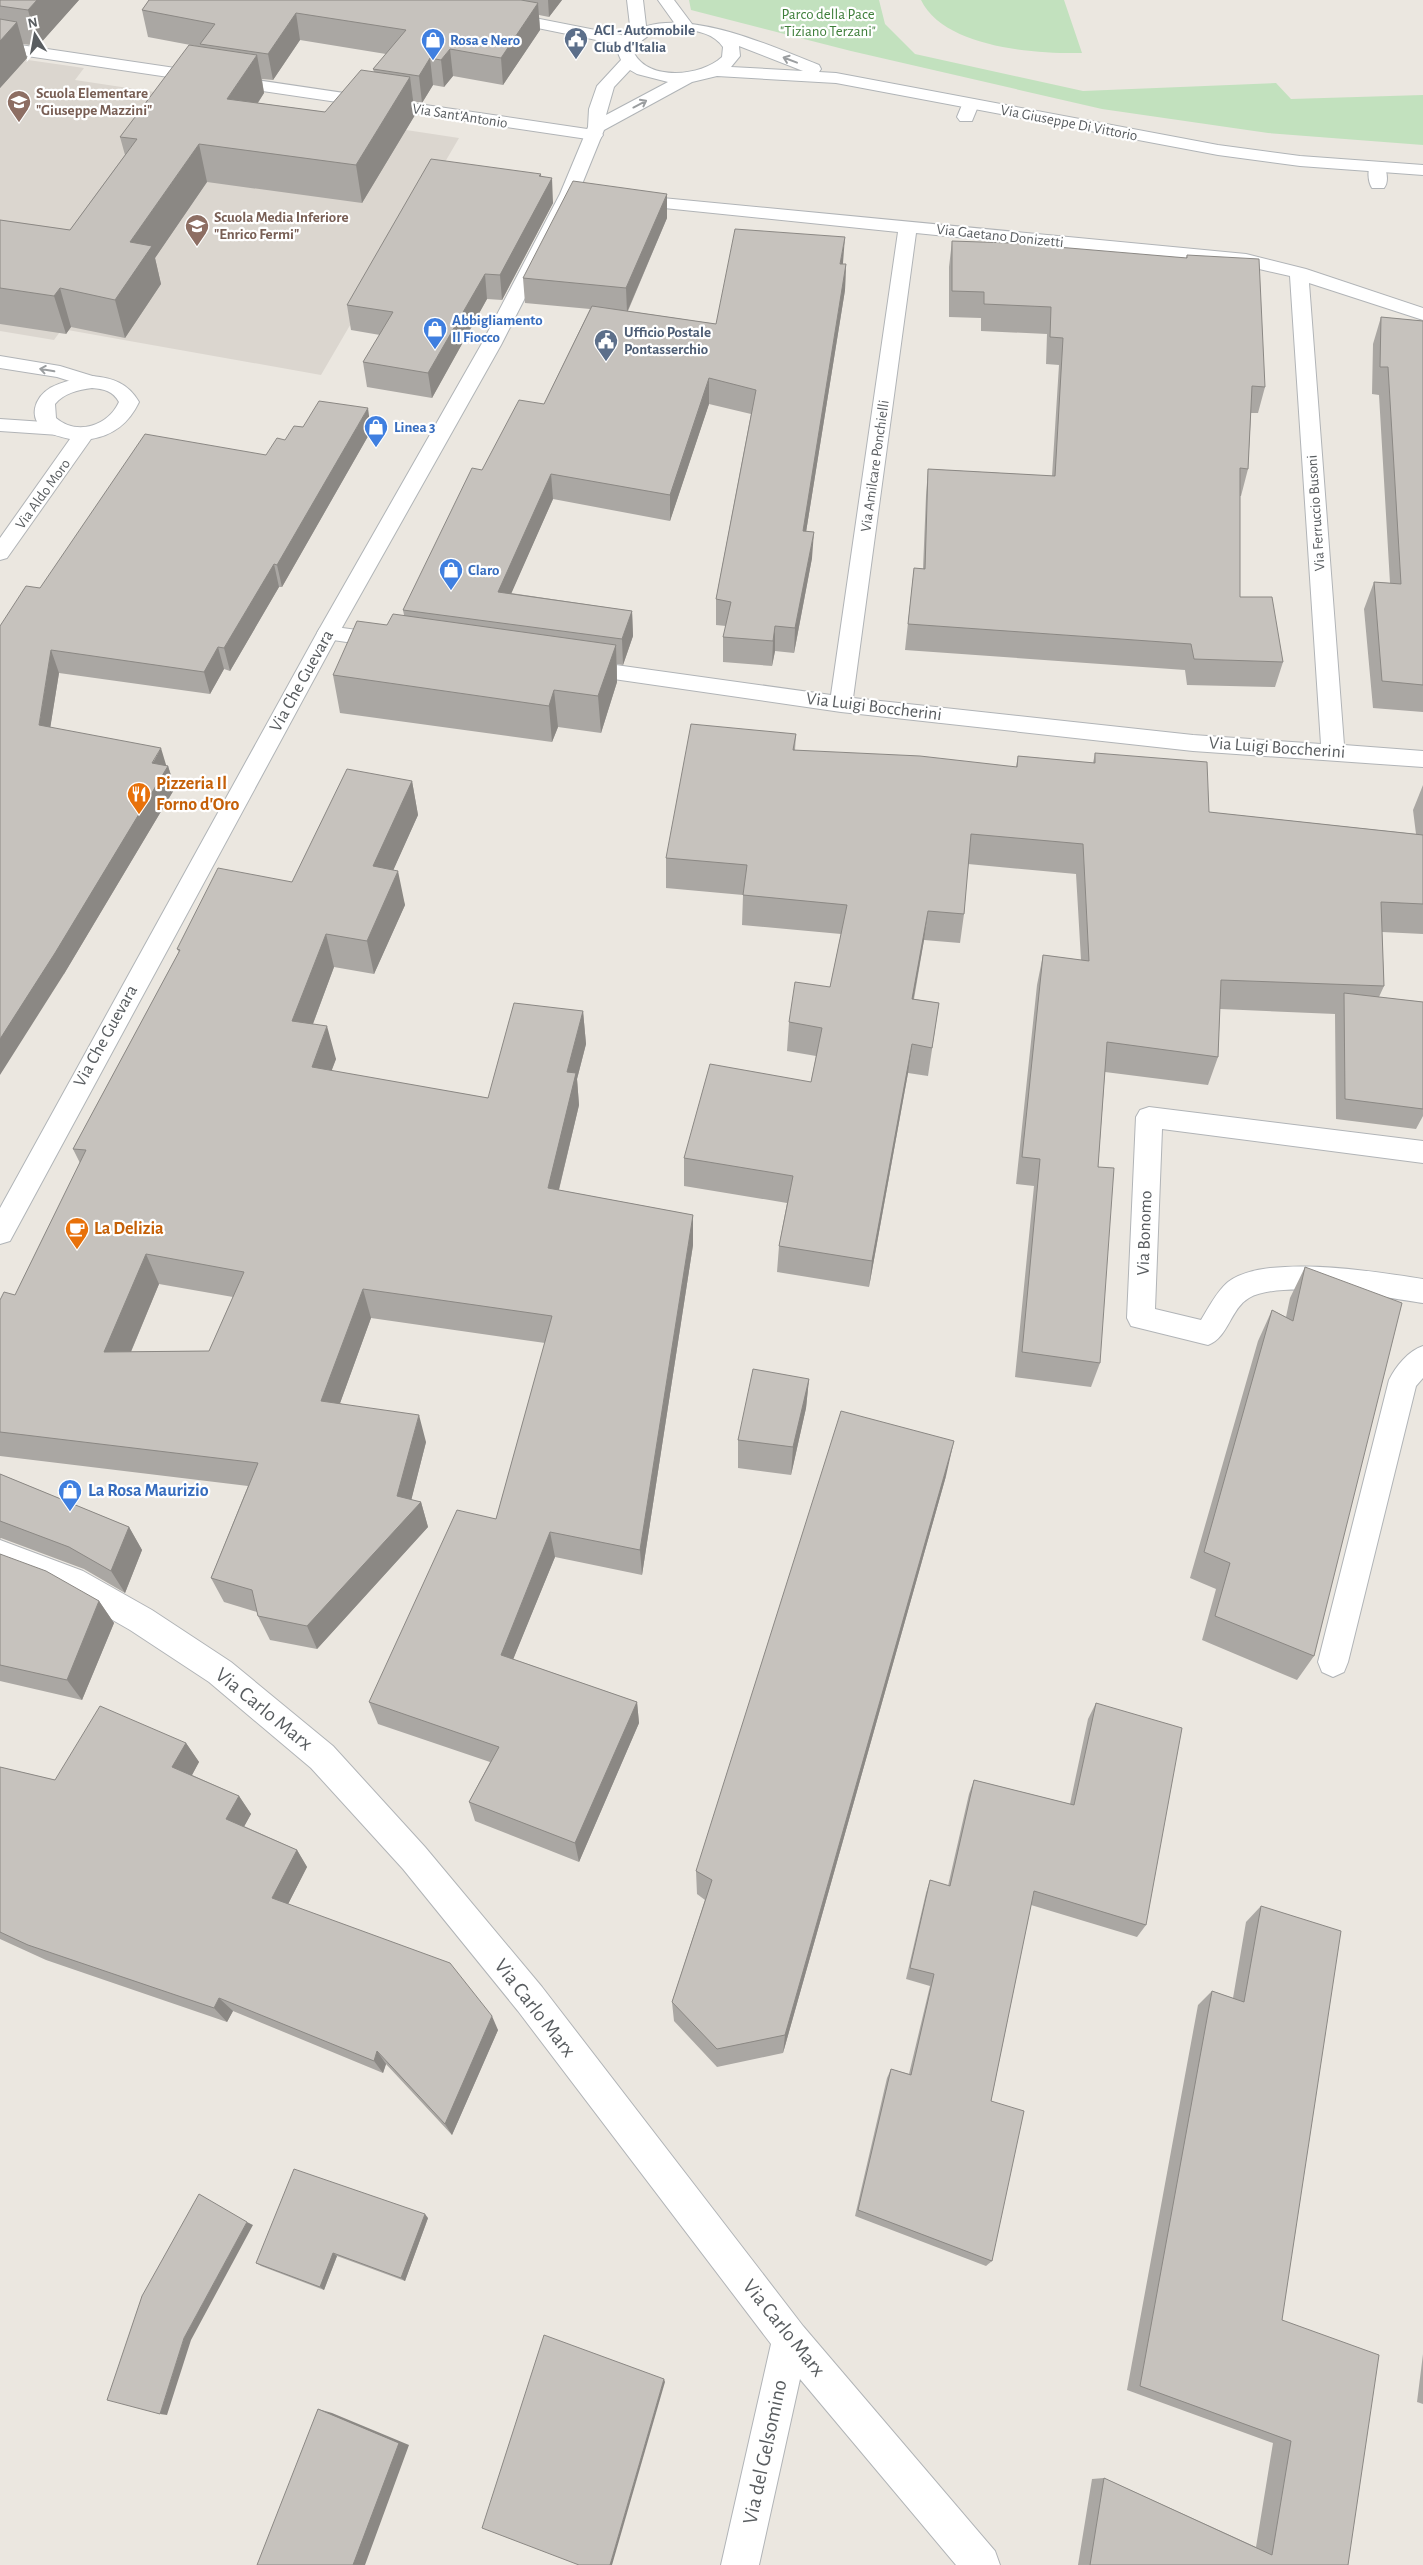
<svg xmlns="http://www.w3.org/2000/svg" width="1423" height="2565" font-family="'Alegreya Sans',sans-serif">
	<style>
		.education { fill: #dbd6cf }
		.green { fill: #c2e1be }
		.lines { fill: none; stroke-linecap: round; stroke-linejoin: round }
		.service-casing { stroke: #b1b4b7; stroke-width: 2 }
		.minor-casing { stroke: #b1b4b7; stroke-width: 2 }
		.secondary-casing { stroke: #b0b4b7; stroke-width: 2 }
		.service { fill: #fff; fill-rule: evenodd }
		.minor { fill: #fff; fill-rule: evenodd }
		.secondary { fill: #fff; fill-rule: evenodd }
		.wall { fill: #aaa7a3; fill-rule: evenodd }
		.shaded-wall { fill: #8b8884 }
		.building { fill: #c6c2bd; stroke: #8b8884; fill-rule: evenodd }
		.oneway { stroke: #9b9ea0 }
		.labels { text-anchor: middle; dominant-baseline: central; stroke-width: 4.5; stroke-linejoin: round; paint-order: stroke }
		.far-park-label { font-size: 15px; fill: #3e7e3a; stroke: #fff }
		.far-service-label { font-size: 15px; font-weight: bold; fill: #4e5e75; stroke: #fff; text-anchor: start }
		.far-shop-label { font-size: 15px; font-weight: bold; fill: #366cbe; stroke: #fff; text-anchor: start }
		.far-education-label { font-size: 15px; font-weight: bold; fill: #785e54; stroke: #fff; text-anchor: start }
		.far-street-label { font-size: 15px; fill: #595d60; stroke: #fff }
		.street-label { font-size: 18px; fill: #595d60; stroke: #fff }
		.food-label { font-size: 18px; font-weight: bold; fill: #c56008; stroke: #fff; text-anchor: start }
		.shop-label { font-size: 18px; font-weight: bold; fill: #366cbe; stroke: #fff; text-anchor: start }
		.near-street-label { font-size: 21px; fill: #595d60; stroke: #fff }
	</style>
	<rect width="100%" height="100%" fill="#ebe7e0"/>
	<path class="education" d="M0,56L84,68L75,80L459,138L321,375L62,329L54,340L0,331Z"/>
	<path class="green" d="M689,0H879L885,24L915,54L1083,91L1276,83L1291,99L1423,95V145L1268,133L1102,109L851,51L691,10Z
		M921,0H1064L1082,53C1036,54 944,48 921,0Z"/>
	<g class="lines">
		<g class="service-casing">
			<path id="service" d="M970,99L976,100L979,104L972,121H960L957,117L964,100Z
				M1377,163L1383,164C1387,170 1389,182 1384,188H1372C1368,182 1367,170 1371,164Z
				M0,356L60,366L99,378L102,382L99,386L92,388L57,377L0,368Z
				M0,419L59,423L66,425L69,429L66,433L59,435L0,431Z
				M1149,1107L1423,1141V1163L1162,1129L1155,1309L1201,1320C1209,1307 1217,1291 1228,1282C1266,1253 1378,1272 1423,1279V1303C1385,1297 1281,1279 1249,1298C1230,1309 1229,1337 1208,1345L1131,1326L1127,1318L1136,1117L1140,1110Z
				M1423,1346V1378L1416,1386L1348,1662L1344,1672L1333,1677L1322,1672L1318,1662L1389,1380C1396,1366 1408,1351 1423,1346Z"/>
		</g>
		<g class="minor-casing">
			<path id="minor" d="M627,0H643L647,34L645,38L639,39L631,34Z
				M658,0H674L692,24L690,28H678Z
				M0,42L594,130L600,131L603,135L600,139L594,140L0,52Z
				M631,195L1246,254L1306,269L1423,308V320L1309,283L1344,745L1423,751V767L1193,751L841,712L572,673L569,668L572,663L580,660L831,695L898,232L625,204L622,200L625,196ZM916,233L1246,266L1290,276L1321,744L1193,735L853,698Z
				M92,376C113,378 128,383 139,402C129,423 114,435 91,439L7,558L0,560V538L70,439C61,437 52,435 45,430C27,418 35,397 50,388C63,381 78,378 92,376ZM92,388C104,389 113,391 119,402C108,426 77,436 56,418L55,404C64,393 78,390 92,388Z
				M328,626L386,634L394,636L397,641L394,646L386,648L320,638L317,633L320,628Z
				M0,1540L83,1571L152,1610L231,1662L333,1746L425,1847L542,1987L803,2326L995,2551L1000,2565H956L800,2379L759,2565H721L771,2344L518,2011L403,1869L311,1768L209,1682L130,1630L62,1591L0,1568Z"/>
		</g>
		<g class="secondary-casing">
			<path id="secondary" d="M504,12L626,36C673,0 770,46 819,65L821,69L819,72L836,73L1218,145L1300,156L1423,165V175L1300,166L1218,155L836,83L717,76L692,82L604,130L578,194L501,345L339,633L10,1241L0,1244V1208L317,633L481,345L560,194L588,127L589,109L597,86L621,60L618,53L621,45L498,20L496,17L498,14ZM684,29C699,31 714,34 723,47L722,57C702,76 649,82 634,53C643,31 663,30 684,29ZM739,46L803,71L731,67L740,56ZM630,70L637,74L668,82L606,115L614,87Z"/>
		</g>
		<use href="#service" class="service"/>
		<use href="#minor" class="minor"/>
		<use href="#secondary" class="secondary"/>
	</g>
	<path class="wall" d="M0,0H79L38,46L23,44L27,58L0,88Z
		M149,0H562L549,17L539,15L540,30L503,85L453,76L444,87L433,85L422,103L413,101L415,115L362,203L207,182L155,258L161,284L125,338L71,327L66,334L0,324V220L70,230L125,155L120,137L201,47L148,37L142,10ZM300,40L386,54L373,69L374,72L325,112L258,103L264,93L262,79L273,80Z
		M541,174V176L553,203L502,300L487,299L432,398L367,387L363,362L380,335L351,330L347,305Z
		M667,194V218L628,311L716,324L843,264H846L845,290L806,532L812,558L794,653L775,651L772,666L723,662V637L726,626L716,625V599L751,414L709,404L670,521L553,499L511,593L632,611L633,636L623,665L617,664V682L601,733L558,727L552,742L340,713L333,675L387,625L404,615L403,610L482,470L544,404L590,309L525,303L523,278Z
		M952,241L1186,258L1187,255L1265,387L1258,413H1251L1248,469L1241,496H1240V597L1283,662L1275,687L1187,685L1185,670L905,650L914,568L923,569L926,496L928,469L1052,476L1059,365L1046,364L1047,334L981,331V318L949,317V267Z
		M1381,317L1423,321V712L1373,708L1364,609L1374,582L1390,583L1379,395L1372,394L1373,344Z
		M303,427L371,431L282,587H279L230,671L224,669L210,694L59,673L50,728L168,766L175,788L64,974L40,588L266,455Z
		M796,734L795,750L1016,767L1018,756L1093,763L1095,753L1209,812L1416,834L1413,810L1423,785V934L1382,932L1384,986L1379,997L1423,1002V1116L1416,1129L1336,1119L1335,1014L1220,1009L1218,1057L1208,1085L1105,1072L1098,1167L1100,1363L1091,1387L1015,1377L1034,1186L1016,1184L1037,985L1043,955L1081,960L1076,874L968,864L964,914L960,943L924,940L914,999L939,1003L928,1076L908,1073L869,1287L777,1272L779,1246L787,1203L684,1186V1158L811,1082L816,1056L787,1051L789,1022L830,987L841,934L742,925L743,895L666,888V858Z
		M412,781L418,815L393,870L405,905L374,974L334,967L313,1024L336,1059L331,1071L488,1098L583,1011L586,1044L577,1079L579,1105L559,1190L693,1215V1245L642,1575L555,1557L513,1659L637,1702L639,1723L579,1862L475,1821L469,1802L490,1762L378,1724L369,1702L496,1519L545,1343L371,1318L340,1403L426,1442L411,1500L421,1502L428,1527L317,1649L270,1640L258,1616L257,1612L224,1602L211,1578L248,1486L0,1456V1300L15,1295L80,1163L73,1149L179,952L177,949L292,882ZM159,1284L233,1297L209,1351L131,1352Z
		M1305,1267L1314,1656L1297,1680L1202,1640L1216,1589L1190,1578L1258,1341L1272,1310L1286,1317L1290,1298Z
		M809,1379L806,1408L791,1475L738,1468V1440Z
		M0,1474L129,1527L142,1550L125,1593L84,1569L1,1538L0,1539Z
		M946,1476L783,2053L717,2067L674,2021L672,2002L705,1900L697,1894L696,1871Z
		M0,1554L99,1601L114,1623L82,1700L0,1681Z
		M1096,1703L1146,1925L1137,1937L1031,1905L991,2101L992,2261L986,2266L855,2216L887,2078L891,2069L909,2074L930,1986L906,1979L926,1893L930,1880L948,1886L969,1794L974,1780L1070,1804L1088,1719Z
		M186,1743L199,1762L192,1775L239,1796L251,1814L244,1826L297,1850L307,1867L288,1904L498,2030L452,2135L386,2064L383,2073L233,2011L227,2022L46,1960L0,1939V1767L55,1780Z
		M1261,1906L1282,2320L1348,2565H1078L1092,2479L1104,2478L1256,2547L1273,2443L1127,2390L1198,2005L1212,1991L1233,1998L1246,1922Z
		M428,2218L405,2281L337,2256L324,2290L261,2266L256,2263Z
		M1423,2354V2404L1417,2402Z"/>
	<path class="shaded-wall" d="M37,0H79L38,46L28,10Z
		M548,0H562L549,17Z
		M538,3L540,30L503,85L501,58Z
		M296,13L300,40L273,80L268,54Z
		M17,22L27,58L0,88V41Z
		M450,49L453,76L444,87L441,60Z
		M257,55L264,93L235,137L227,99Z
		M430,58L433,85L422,103L419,76Z
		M410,77L415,115L362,203L356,165Z
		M199,144L207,182L155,258L161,284L125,338L115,300L130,242Z
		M541,174L542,195L552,178L553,203L502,300L500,275Z
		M667,194V218L627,312L626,288Z
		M845,237L843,263L839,290L840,264Z
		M846,264L845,290L802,557L803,531Z
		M485,274L487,299L432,398L428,373Z
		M60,288L71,327L66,334L54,296Z
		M709,378V404L670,521V495Z
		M368,408L371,431L282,587L277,565Z
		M551,474L553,499L501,617L498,592Z
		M814,532L812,558L794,653L795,628Z
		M274,564L279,587L230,671L224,648Z
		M632,611L633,636L623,665L622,639Z
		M775,626V651L772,666L773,641Z
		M616,645L617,682L601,733L598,696Z
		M218,647L224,669L210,694L204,672Z
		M51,650L59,673L47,748L39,725Z
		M554,690L558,727L552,742L549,706Z
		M161,748L167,768L168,766L175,788L64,974L0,1075V1039Z
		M412,781L418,815L380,900L373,866Z
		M398,871L405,905L374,974L367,941Z
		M928,911L924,940L908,1028L912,999Z
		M326,934L334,967L302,1053L292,1021Z
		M583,1011L586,1044L577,1079L579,1105L552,1218L548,1188L567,1072Z
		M327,1026L336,1059L321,1099L312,1067Z
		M912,1044L908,1073L869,1287L872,1261Z
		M693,1215V1245L642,1575L640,1550Z
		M146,1254L159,1284L119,1380L104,1352Z
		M363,1289L371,1318L331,1428L321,1401Z
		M809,1379L806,1408L791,1475L793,1447Z
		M419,1415L426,1442L407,1517L421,1502L428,1527L317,1649L307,1626L397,1496Z
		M954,1441L946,1476L783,2053L785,2035Z
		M129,1527L142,1550L125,1593L111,1571Z
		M550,1532L555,1557L506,1677L501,1655Z
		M99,1601L114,1623L82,1700L67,1680Z
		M637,1702L639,1723L579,1862L575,1843Z
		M186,1743L199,1762L186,1786L172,1767Z
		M239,1796L251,1814L239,1836L226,1819Z
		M297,1850L307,1867L283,1914L272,1898Z
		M219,1998L233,2011L227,2022L214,2008Z
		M492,2016L498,2030L452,2135L445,2124Z
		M377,2051L386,2064L383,2073L374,2061Z
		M425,2214L428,2218L405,2281L401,2278Z
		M247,2222L253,2225L191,2340L167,2415L160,2414L184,2338Z
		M333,2253L337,2256L324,2290L320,2287Z
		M664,2379L665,2382L612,2565H610Z
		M318,2409L332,2413L409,2445L365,2565H353Z"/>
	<path class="building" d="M0,0H37L28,10L0,6Z
		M149,0H521L538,3L501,58L450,49L441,60L430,58L419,76L373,69L406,30L296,13L268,54L200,44L215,24L142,10Z
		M0,19L17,22L0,41Z
		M189,45L257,55L227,99L325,112L361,70L410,77L356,165L199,144L130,242L152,246L115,300L60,288L54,296L0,288V220L70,230L137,139L120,137Z
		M431,159L541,174L539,176L552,178L500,275L485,274L428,373L363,362L393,312L347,305Z
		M573,181L667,194L626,288L523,278Z
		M735,229L845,237L840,264H846L803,531L814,532L795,628L775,626L773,641L723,637L731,602L716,599L756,390L709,378L670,495L551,474L498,592L632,611L622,639L403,610L472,468L482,470L519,400L544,404L592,306L716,324Z
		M952,241L1010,243L1187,258V255L1259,259L1265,387L1252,386L1248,469L1240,468V597H1272L1283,662L1194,659L1191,644L908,624L914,568L925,569L928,469L1055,476L1063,338L1050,337L1051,307L984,304V292L952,291Z
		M1381,317L1423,321V685L1382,681L1374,582L1401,584L1388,367H1380Z
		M319,401L368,408L277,565L274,564L224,648L218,647L204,672L51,650L39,725L161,748L152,763L168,766L55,953L0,1039V626L26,586L40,588L145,434L266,455L277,438L285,440L294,426L303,427Z
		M393,614L616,645L598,696L554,690L549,706L333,675L357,621L387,625Z
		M691,724L796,734L793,750L920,756L1017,767L1018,756L1095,763V753L1207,762L1209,812L1423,835V904L1381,902L1384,986L1221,980L1218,1057L1107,1042L1098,1167L1114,1168L1100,1363L1022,1352L1040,1159L1022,1157L1043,955L1089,961L1083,844L971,834L964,914L928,911L912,999L939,1003L932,1048L912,1044L872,1261L779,1246L793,1176L684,1158L710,1064L811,1082L822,1028L789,1022L795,982L830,987L847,905L743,895L747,865L666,858Z
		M347,769L412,781L373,866L398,871L367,941L326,934L292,1021L327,1026L312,1067L488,1098L514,1003L583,1011L567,1072L576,1073L548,1188L693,1215L640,1550L550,1532L501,1655L637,1702L575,1843L469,1802L499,1747L369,1702L457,1510L496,1519L552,1316L363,1289L321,1401L419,1415L397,1496L421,1502L307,1626L258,1616L252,1590L211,1578L258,1463L0,1432V1300L4,1292L15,1295L86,1150L73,1149L180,950L177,949L218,868L292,882ZM146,1254L244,1272L209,1351L104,1352Z
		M1344,993L1423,1002V1109L1345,1099Z
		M1305,1267L1402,1303L1314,1656L1215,1616L1230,1563L1204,1552L1272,1310L1293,1321Z
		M753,1369L809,1379L793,1447L738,1440Z
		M841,1411L954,1441L785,2035L717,2049L672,2002L712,1880L696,1871Z
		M0,1474L129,1527L111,1571L69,1547L0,1521Z
		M0,1554L46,1571L99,1601L67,1680L0,1665Z
		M1096,1703L1182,1728L1146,1925L1034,1891L991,2101L1024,2111L992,2261L858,2210L891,2069L911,2075L934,1974L910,1968L930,1880L950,1886L974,1780L1074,1805Z
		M100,1706L186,1743L172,1767L239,1796L226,1819L297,1850L272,1898L450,1963L492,2016L445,2124L377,2051L374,2061L219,1998L214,2008L28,1945L0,1932V1767L55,1780Z
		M1261,1906L1341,1931L1282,2320L1379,2355L1348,2565H1090L1104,2478L1272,2555L1291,2441L1140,2386L1212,1991L1244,2002Z
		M294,2169L425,2214L401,2278L333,2253L320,2287L256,2263Z
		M199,2194L247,2222L184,2338L160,2414L107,2400L142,2296Z
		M544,2335L664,2379L610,2565H579L482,2528Z
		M318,2409L399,2443L353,2565H257Z"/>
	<defs><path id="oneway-shaft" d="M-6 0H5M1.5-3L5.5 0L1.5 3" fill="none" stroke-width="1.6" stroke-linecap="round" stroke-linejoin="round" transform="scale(1.25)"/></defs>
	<g class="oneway">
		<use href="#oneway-shaft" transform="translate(790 60) rotate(-159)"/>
		<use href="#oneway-shaft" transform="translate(640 104) rotate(-28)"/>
		<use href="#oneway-shaft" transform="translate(47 370) rotate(-170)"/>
	</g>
	<defs>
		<g id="civic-pin" transform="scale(1.25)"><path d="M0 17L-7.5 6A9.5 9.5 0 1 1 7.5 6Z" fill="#5c6f8a" stroke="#fff"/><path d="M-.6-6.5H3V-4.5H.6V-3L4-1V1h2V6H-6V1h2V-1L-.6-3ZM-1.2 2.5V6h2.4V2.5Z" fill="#fff"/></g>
		<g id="shop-pin" transform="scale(1.25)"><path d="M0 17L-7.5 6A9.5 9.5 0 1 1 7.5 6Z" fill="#3f7fe0" stroke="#fff"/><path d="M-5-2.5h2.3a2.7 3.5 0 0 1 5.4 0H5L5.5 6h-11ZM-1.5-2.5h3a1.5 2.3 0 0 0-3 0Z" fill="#fff"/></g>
		<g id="school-pin" transform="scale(1.25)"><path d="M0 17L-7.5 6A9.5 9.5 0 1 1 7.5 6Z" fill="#8d6e63" stroke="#fff"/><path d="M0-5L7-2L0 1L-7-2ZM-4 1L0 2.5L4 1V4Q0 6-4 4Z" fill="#fff"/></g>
		<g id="restaurant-pin" transform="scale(1.25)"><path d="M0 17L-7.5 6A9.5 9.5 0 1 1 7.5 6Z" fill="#e8710a" stroke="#fff"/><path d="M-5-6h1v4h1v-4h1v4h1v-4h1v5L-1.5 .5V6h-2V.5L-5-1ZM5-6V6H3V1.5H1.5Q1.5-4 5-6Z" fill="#fff"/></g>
		<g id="cafe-pin" transform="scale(1.25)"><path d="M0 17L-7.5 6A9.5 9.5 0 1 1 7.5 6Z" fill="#e8710a" stroke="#fff"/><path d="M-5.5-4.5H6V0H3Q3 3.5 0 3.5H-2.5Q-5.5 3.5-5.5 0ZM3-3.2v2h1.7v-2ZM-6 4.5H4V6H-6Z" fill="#fff"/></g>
	</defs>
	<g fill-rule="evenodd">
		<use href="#civic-pin" x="576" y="39"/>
		<use href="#shop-pin" x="433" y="40"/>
		<use href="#school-pin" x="19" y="102"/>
		<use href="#school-pin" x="197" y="226"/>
		<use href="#shop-pin" x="435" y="329"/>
		<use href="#civic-pin" x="606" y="341"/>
		<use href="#shop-pin" x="376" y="427"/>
		<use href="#shop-pin" x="451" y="570"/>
		<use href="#restaurant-pin" x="139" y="794"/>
		<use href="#cafe-pin" x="77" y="1229"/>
		<use href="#shop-pin" x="70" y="1491"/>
	</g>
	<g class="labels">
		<g class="far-park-label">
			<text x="828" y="14">Parco della Pace<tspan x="828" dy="17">"Tiziano Terzani"</tspan></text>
		</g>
		<g class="far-service-label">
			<text x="594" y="30">ACI - Automobile<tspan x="594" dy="17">Club d'Italia</tspan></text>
			<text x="624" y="332">Ufficio Postale<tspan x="624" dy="17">Pontasserchio</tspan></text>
		</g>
		<g class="far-shop-label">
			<text x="450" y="40">Rosa e Nero</text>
			<text x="452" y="320">Abbigliamento<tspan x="452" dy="17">Il Fiocco</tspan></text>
			<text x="394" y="427">Linea 3</text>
			<text x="468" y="570">Claro</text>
		</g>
		<g class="far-education-label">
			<text x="36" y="93">Scuola Elementare<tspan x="36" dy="17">"Giuseppe Mazzini"</tspan></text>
			<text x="214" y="217">Scuola Media Inferiore<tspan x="214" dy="17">"Enrico Fermi"</tspan></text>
		</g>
		<g class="far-street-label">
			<text transform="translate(460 116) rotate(9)">Via Sant'Antonio</text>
			<text transform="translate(1069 123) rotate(11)">Via Giuseppe Di Vittorio</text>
			<text transform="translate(1000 236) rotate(6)">Via Gaetano Donizetti</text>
			<text transform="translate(875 466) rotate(-82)">Via Amilcare Ponchielli</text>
			<text transform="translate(43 494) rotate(-54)">Via Aldo Moro</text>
			<text transform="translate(1316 513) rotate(-94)">Via Ferruccio Busoni</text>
		</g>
		<g class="street-label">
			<text transform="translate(302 681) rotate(-61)">Via Che Guevara</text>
			<text transform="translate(874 707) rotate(7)">Via Luigi Boccherini</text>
			<text transform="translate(1277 748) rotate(4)">Via Luigi Boccherini</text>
			<text transform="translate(106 1036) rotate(-61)">Via Che Guevara</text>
			<text transform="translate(1145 1233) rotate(-88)">Via Bonomo</text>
		</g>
		<g class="food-label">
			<text x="156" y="784">Pizzeria Il<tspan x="156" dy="21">Forno d'Oro</tspan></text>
			<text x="94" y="1229">La Delizia</text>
		</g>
		<g class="shop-label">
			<text x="88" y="1491">La Rosa Maurizio</text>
		</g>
		<g class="near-street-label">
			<text transform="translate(264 1709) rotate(39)">Via Carlo Marx</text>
			<text transform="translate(535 2008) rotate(52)">Via Carlo Marx</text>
			<text transform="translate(784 2328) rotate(51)">Via Carlo Marx</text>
			<text transform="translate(765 2452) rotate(-78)">Via del Gelsomino</text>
		</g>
	</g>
	<g transform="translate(35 35) rotate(349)" stroke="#ffffff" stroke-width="4" paint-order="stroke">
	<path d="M0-4L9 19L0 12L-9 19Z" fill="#595d60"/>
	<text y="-8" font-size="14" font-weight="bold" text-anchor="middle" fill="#595d60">N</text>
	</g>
</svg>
